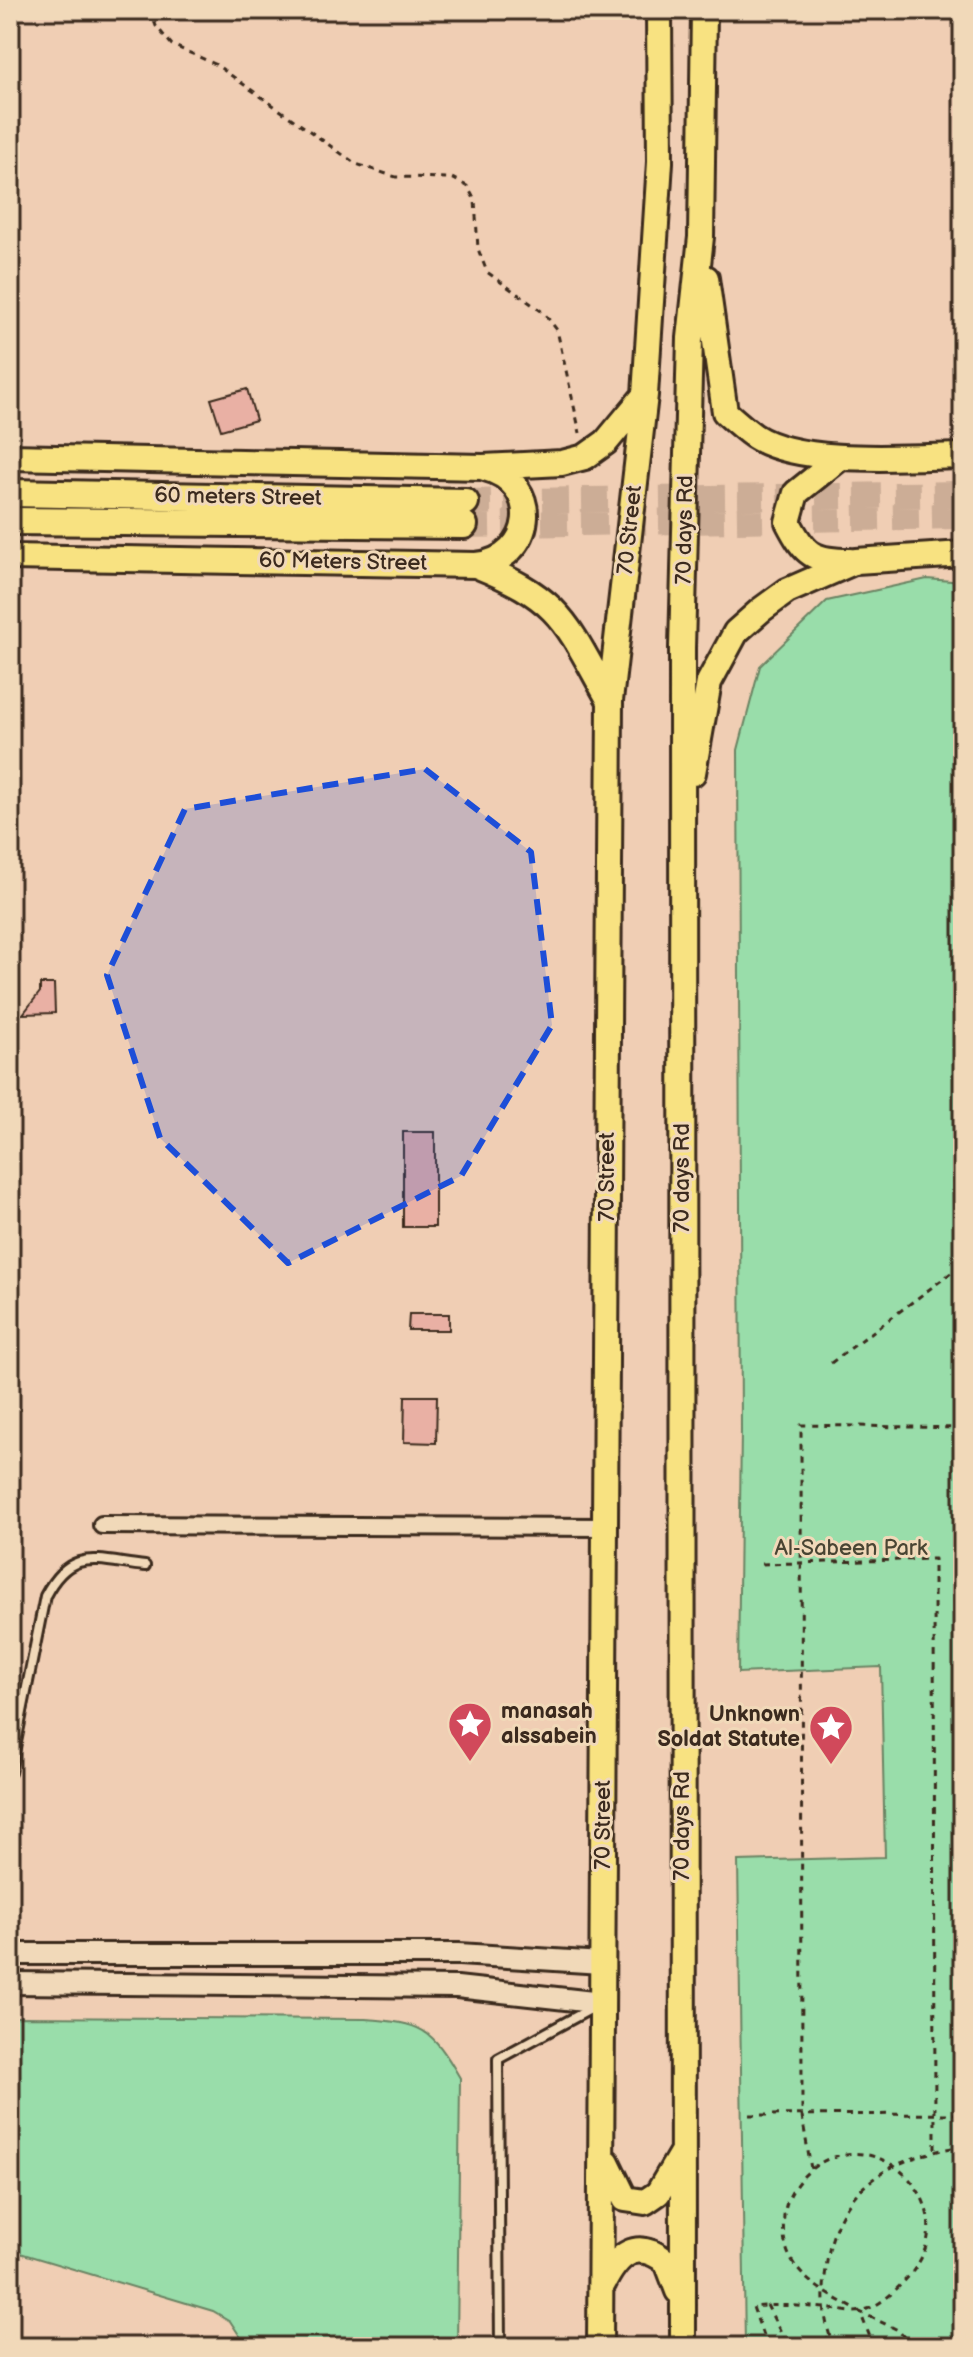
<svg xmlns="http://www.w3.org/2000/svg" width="973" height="2357" font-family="'Balsamiq Sans',sans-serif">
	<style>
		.green { fill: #9da; stroke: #6a8464; stroke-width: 2 }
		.building { fill: #e9b0a4; stroke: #3b2a1e; stroke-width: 2 }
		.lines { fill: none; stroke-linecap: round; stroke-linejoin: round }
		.trunk-tunnel { stroke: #ccad96; stroke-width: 26; stroke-dasharray: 26 13; stroke-linecap: butt }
		.service-casing { stroke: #3b2a1e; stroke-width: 14 }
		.minor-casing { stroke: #3b2a1e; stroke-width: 22 }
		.tertiary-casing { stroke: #3b2a1e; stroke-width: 26 }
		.primary-casing { stroke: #3b2a1e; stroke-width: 30 }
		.trunk-casing { stroke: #3b2a1e; stroke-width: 32 }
		.path { stroke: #3b2a1e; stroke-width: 3; stroke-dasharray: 6 6; stroke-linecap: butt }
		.service { stroke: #f1d9b9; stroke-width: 8 }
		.minor { stroke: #f1d9b9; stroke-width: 16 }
		.tertiary { stroke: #f1d9b9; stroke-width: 20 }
		.primary { stroke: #f8e281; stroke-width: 24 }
		.trunk { stroke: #f8e281; stroke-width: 26 }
		.marked { fill: #1d4ed8; fill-opacity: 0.2; stroke: #1d4ed8; stroke-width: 6; stroke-dasharray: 16 10; stroke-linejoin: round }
		.labels { text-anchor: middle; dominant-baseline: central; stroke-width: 6; stroke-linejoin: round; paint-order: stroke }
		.street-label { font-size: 22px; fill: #3b2a1e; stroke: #f1d9b9 }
		.park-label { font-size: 22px; fill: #494533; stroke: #f1d9b9 }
		.poi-label { font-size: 22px; font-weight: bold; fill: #3b2a1e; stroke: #f1d9b9; text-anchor: start }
	</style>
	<rect width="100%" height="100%" fill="#f0ceb4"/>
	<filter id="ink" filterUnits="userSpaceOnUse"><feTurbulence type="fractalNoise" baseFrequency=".0125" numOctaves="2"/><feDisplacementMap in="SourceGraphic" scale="16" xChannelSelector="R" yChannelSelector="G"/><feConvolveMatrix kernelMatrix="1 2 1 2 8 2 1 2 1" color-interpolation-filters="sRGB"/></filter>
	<g filter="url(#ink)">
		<path class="green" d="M927,579L963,582V2347H745L738,1861L885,1857L881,1667L738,1673L741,1430L738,750L760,666L827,601Z
			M10,2017L365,2019C422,2023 431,2027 460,2078L457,2347H255L245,2344L230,2321L213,2311L10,2250Z"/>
		<path class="building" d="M247,389L256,420L221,430L211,399Z
			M40,984H54L55,1013L23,1014L40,992Z
			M403,1132H435V1227H403Z
			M409,1314H449V1330H408Z
			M405,1396H437L436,1443L404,1442Z"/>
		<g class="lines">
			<path class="trunk-tunnel" d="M465,502L963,494
				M464,525L963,516"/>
			<g class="service-casing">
				<path id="service" d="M10,1773L45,1596C71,1546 97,1561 145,1566
					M500,2347L498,2059L594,2007"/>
			</g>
			<g class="minor-casing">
				<path id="minor" d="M102,1525L605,1527"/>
			</g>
			<g class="tertiary-casing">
				<path id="tertiary" d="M10,1954H459L602,1963
					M10,1983L457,1987L602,2003"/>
			</g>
			<g class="primary-casing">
				<path id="primary" d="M706,278L725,412C734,420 744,429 754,436C800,466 908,457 963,456
					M10,457L483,467L562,463L585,457L606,442L645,395
					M841,457L796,493L788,522C805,555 813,561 850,561
					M10,557L476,565C563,600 566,623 610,701
					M476,565C535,559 544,483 485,468
					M693,773L709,682L736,632L761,610L787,591L856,561L963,554
					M607,2162L625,2199L645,2202L658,2193L681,2154
					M603,2284C618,2254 636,2238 667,2262L678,2291
					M600,2347L610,701L645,395L660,162L659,10
					M683,2347L682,648L690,338L701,237L704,10"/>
			</g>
			<g class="trunk-casing">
				<path id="trunk" d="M10,493L465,502
					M10,521L464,525"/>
			</g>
			<path class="path" d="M150,10L156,26L172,45L215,64L356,164L396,177L452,178L467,186L475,200L478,249L487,272L544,313L557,330L580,433
				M10,906H13
				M831,1363L963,1264
				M962,1430L963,1482
				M762,1564L934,1559L935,2151
				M962,2114L963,2000
				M749,2115L963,2114
				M811,2169L802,2116L801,1425L963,1428
				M767,2305L788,2347
				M767,2347L753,2307C776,2304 801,2306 825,2308C836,2309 851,2314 861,2311C881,2306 896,2290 909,2276C973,2203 866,2108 802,2178C793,2188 785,2202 784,2216C778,2272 818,2288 860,2312
				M812,2347L829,2336
				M834,2347C823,2321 822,2296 826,2269C835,2188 888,2158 963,2146
				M874,2347L860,2312L898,2330L912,2347"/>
			<use href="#service" class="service"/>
			<use href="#minor" class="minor"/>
			<use href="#tertiary" class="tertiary"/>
			<use href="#primary" class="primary"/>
			<use href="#trunk" class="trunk"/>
		</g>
	</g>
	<path class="marked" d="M425,769L531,852L552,1025L461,1176L288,1263L160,1138L107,975L185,809Z"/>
	<defs>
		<g id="sight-pin" transform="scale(2.3)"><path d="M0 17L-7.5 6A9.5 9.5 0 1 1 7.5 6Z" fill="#d1495b" stroke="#f1d9b9"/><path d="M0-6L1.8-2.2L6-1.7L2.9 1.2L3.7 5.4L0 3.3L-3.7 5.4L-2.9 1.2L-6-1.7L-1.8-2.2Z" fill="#fff"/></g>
	</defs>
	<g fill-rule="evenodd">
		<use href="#sight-pin" x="470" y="1724"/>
		<use href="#sight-pin" x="831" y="1727"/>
	</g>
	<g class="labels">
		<g class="street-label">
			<text transform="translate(238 497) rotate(1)">60 meters Street</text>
			<text transform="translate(630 530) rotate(-84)">70 Street</text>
			<text transform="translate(685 530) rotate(-89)">70 days Rd</text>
			<text transform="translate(343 562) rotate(1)">60 Meters Street</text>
			<text transform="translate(607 1177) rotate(-90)">70 Street</text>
			<text transform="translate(682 1178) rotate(-90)">70 days Rd</text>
			<text transform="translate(603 1825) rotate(-90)">70 Street</text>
			<text transform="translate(682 1826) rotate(-90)">70 days Rd</text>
		</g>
		<g class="park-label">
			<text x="851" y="1548">Al-Sabeen Park</text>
		</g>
		<g class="poi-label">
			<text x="501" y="1711">manasah<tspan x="501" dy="25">alssabein</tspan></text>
			<text x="800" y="1714" text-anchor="end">Unknown<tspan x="800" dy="25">Soldat Statute</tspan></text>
		</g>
	</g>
	<rect width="973" height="2357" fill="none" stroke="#f1d9b9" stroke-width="40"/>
	<rect x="20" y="20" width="933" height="2317" fill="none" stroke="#3b2a1e" stroke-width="3" filter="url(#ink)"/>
</svg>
